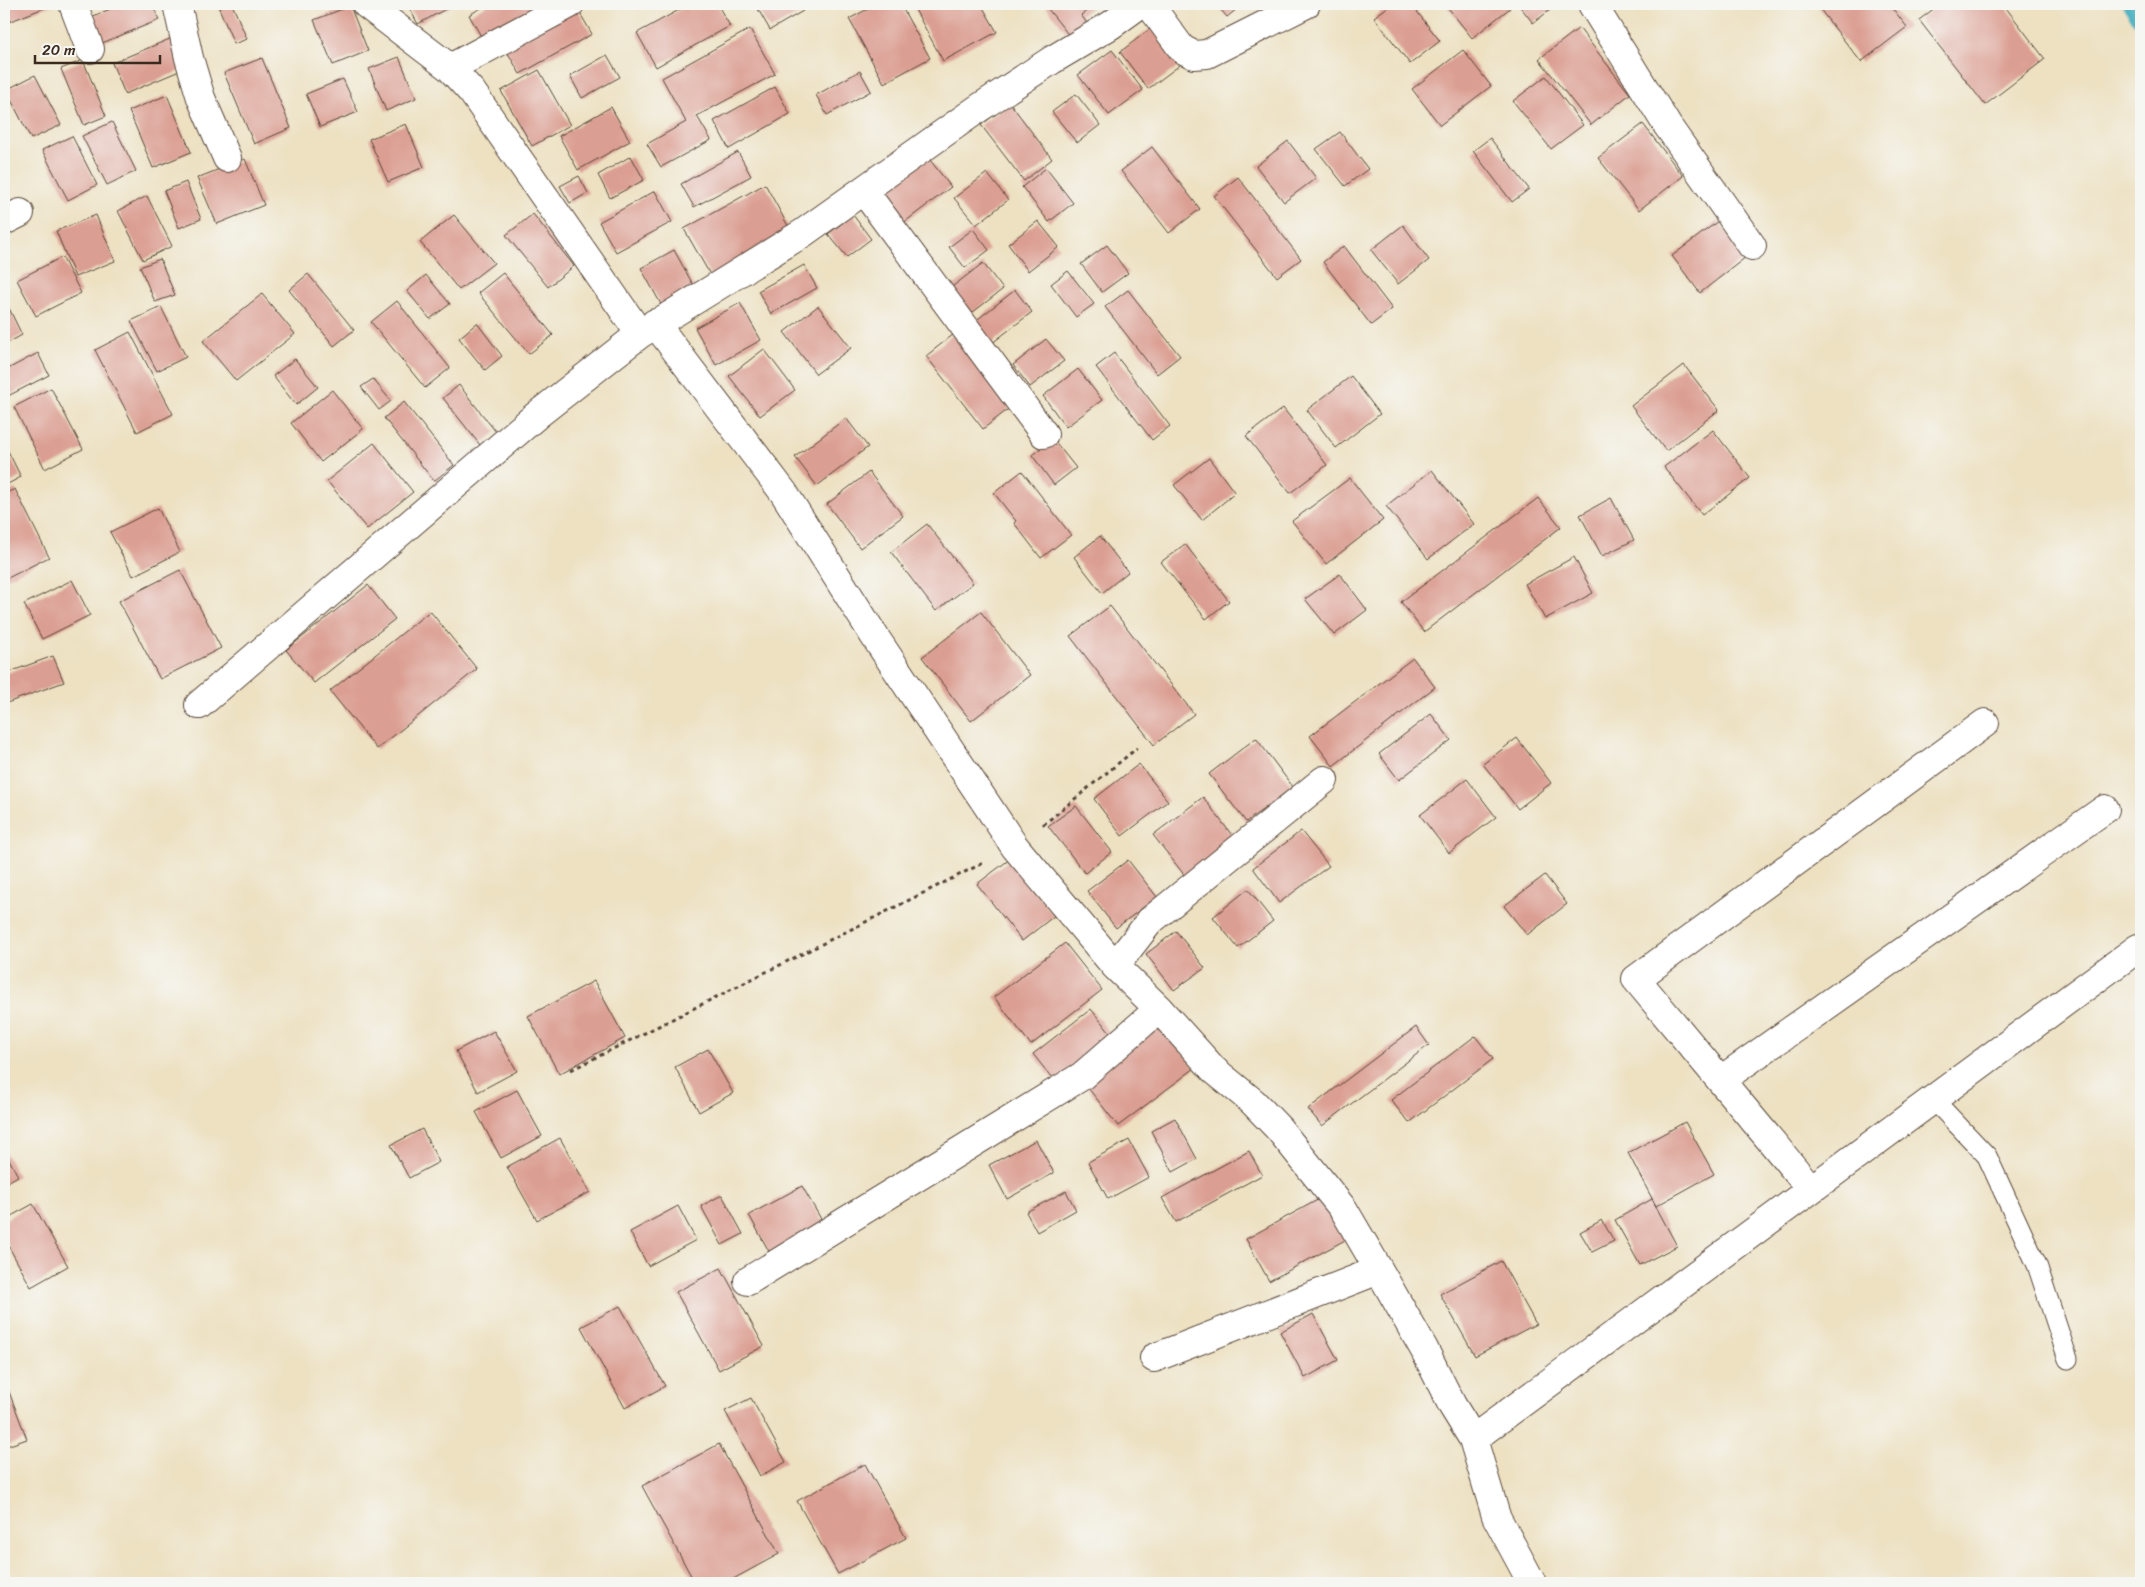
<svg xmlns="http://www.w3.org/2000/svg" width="2145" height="1587" font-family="Sriracha,sans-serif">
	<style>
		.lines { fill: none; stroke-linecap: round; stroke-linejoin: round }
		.stream { stroke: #40adbe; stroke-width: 12 }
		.building { fill: #db9e92 }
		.service-casing { stroke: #564537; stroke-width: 21 }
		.minor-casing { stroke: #564537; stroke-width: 30 }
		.path { stroke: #564537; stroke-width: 3; stroke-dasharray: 4 4; stroke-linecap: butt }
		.service { stroke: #fff; stroke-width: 19 }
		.minor { stroke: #fff; stroke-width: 28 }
	</style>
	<rect width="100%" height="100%" fill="#f6f6f2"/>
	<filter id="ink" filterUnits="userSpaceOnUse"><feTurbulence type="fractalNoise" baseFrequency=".02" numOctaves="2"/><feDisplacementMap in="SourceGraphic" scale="10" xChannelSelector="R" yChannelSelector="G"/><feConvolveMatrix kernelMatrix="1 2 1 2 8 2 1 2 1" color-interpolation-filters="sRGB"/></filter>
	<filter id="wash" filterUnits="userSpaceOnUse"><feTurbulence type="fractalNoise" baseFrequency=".0096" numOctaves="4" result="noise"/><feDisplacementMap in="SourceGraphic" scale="20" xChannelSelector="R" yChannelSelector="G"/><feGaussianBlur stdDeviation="1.12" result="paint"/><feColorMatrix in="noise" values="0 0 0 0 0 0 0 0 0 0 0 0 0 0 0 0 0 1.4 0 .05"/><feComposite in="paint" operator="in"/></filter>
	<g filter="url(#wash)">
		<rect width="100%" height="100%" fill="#ede1c2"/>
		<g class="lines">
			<path class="stream" d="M2128,4L2141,24"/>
		</g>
		<g id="blocks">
			<path class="building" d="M4,4H54L6,23L4,17Z
				M122,4H152L159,20L102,43L91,17Z
				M228,4H232L247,39L234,44L219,8Z
				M407,4H455L418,24Z
				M488,4H540L541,6L482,38L469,15Z
				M690,4H717L730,26L656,67L637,33Z
				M755,4H799L803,11L770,30Z
				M877,4H900L930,58L884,83L849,19Z
				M912,4H981L997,32L943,61Z
				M1044,4H1096L1081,15L1092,30L1075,43Z
				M1216,4H1243L1227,17Z
				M1392,4H1411L1440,41L1410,64L1374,17Z
				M1445,4H1507L1510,8L1472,38Z
				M1518,4H1558L1533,23Z
				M1824,4H1889L1907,27L1861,62L1819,8Z
				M1940,4H2003L2045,59L1985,105L1919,20Z
				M350,6L368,51L333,65L314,20Z
				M577,8L592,34L520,74L505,48Z
				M1155,25L1184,62L1148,89L1120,52Z
				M1579,28L1630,94L1591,125L1539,59Z
				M750,29L775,74L697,116L711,140L661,167L647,144L686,122L662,78Z
				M172,38L184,69L125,94L112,63Z
				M1112,50L1143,90L1109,115L1078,75Z
				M1463,50L1491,86L1440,125L1412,89Z
				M607,55L620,77L582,98L570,76Z
				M399,57L416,98L386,111L369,69Z
				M262,58L291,128L254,144L224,73Z
				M83,60L106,116L84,125L61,69Z
				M539,70L570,125L532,146L501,91Z
				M860,71L871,91L827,115L816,95Z
				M35,75L61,125L31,139L6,90Z
				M1546,76L1583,125L1551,149L1513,101Z
				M343,79L358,112L320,127L306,94Z
				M775,87L790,114L729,149L714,121Z
				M1076,94L1100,125L1077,143L1052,112Z
				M167,95L191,152L153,168L129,111Z
				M1010,103L1052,159L1024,181L981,125Z
				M611,107L630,141L578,170L559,136Z
				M112,122L136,171L107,185L82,136Z
				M406,124L424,167L388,182L369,139Z
				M1643,124L1683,176L1639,210L1598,158Z
				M1340,132L1368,169L1345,186L1316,149Z
				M72,136L97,185L68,200L42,150Z
				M1490,138L1529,189L1512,202L1473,151Z
				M1288,141L1316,178L1284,202L1256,166Z
				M1152,147L1200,209L1169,233L1121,171Z
				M738,152L751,176L694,207L681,184Z
				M631,156L644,180L610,198L598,175Z
				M927,156L951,187L902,224L878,193Z
				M245,159L264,205L217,224L197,178Z
				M1046,168L1073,203L1049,222L1022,187Z
				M987,173L1008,200L976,225L954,198Z
				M579,176L588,193L570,203L560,186Z
				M1238,177L1301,259L1277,277L1214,196Z
				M186,182L201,219L179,228L164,191Z
				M765,184L792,233L712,278L684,229Z
				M655,191L672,222L616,252L599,222Z
				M147,196L172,246L143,260L118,211Z
				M533,214L574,266L548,287L506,235Z
				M96,215L115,261L75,277L56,231Z
				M454,215L494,263L459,290L420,242Z
				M853,215L871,239L847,257L828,234Z
				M1038,221L1059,247L1028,271L1008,244Z
				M1718,221L1746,257L1700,293L1672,256Z
				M1403,225L1429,260L1398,284L1371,250Z
				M973,229L989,250L965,268L949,247Z
				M1107,245L1128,273L1102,292L1081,264Z
				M1344,246L1392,309L1371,325L1323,262Z
				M674,250L696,290L663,308L641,268Z
				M62,257L81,293L36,316L17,280Z
				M160,259L175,295L155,302L140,267Z
				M983,263L1003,289L968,316L948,290Z
				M804,265L817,288L771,314L758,291Z
				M1068,271L1094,304L1076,317L1051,284Z
				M503,273L553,335L529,354L478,293Z
				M308,274L354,330L334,346L289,290Z
				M426,275L450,304L430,319L407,291Z
				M1015,290L1032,312L991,344L974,322Z
				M1128,290L1180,356L1157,374L1105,307Z
				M262,294L295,334L236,381L203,341Z
				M4,298L22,335L4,345Z
				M397,301L450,368L425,388L371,322Z
				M740,303L761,340L716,365L695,328Z
				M818,306L851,348L816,374L784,332Z
				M161,307L186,357L157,371L131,321Z
				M477,323L502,356L485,370L459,338Z
				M130,332L173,414L137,432L95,350Z
				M954,334L1011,407L983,429L926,356Z
				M1046,339L1064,361L1030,387L1013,365Z
				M764,349L795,390L760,416L729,376Z
				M38,353L49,375L4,398V371Z
				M1114,353L1170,426L1152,440L1096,367Z
				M295,359L318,387L296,405L273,376Z
				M1684,365L1719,410L1666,451L1631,406Z
				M1078,369L1102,400L1066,427L1043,396Z
				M1351,376L1380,414L1336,448L1307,410Z
				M373,379L391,401L379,410L361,387Z
				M459,385L496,432L480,445L443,398Z
				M51,388L83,449L45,469L14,407Z
				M332,390L363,429L321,462L291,423Z
				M404,402L454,465L434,481L384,418Z
				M1283,408L1327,465L1290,493L1246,436Z
				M846,418L868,447L817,486L795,457Z
				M1713,430L1750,478L1702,515L1664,467Z
				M1053,439L1076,468L1054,485L1032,455Z
				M4,443L21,477L4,486Z
				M374,443L413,492L367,529L327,481Z
				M1209,458L1235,493L1202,520L1174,485Z
				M1432,470L1474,524L1428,559L1386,506Z
				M1022,471L1071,535L1041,558L1014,523L1016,521L994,493Z
				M869,472L903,516L860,548L827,504Z
				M1350,478L1383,520L1326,564L1292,521Z
				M15,489L49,557L4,580V494Z
				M1538,498L1561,527L1424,632L1401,602Z
				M1611,498L1634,540L1602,556L1580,515Z
				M158,508L180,552L133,576L110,532Z
				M927,524L973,583L936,611L891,552Z
				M1100,536L1128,572L1102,593L1074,557Z
				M1185,544L1229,601L1206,619L1161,562Z
				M1574,557L1593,593L1545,619L1525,584Z
				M180,570L221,648L160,679L119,601Z
				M1340,574L1367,610L1334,635L1305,599Z
				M72,580L90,615L42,639L24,604Z
				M368,585L395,619L314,683L286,650Z
				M1110,606L1194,714L1154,745L1070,636Z
				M430,611L477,669L377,749L330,691Z
				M981,612L1030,675L971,721L922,657Z
				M53,656L64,682L4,704V674Z
				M1413,658L1435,687L1333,766L1310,736Z
				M1431,714L1451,740L1399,780L1379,754Z
				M1256,738L1293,787L1246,822L1209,774Z
				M1517,738L1551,783L1518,809L1483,764Z
				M1139,764L1168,801L1122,836L1094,799Z
				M1467,779L1496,817L1449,853L1420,815Z
				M1203,797L1238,843L1189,881L1153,835Z
				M1076,806L1112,852L1085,873L1048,826Z
				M1301,831L1329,866L1279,903L1253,868Z
				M1010,859L1054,916L1022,941L977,884Z
				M1128,860L1157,897L1116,928L1087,891Z
				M1545,875L1567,904L1527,935L1504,906Z
				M1248,889L1273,921L1238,948L1213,917Z
				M1176,931L1205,968L1174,990L1146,954Z
				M1065,943L1102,990L1031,1045L994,997Z
				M594,981L625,1038L559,1074L528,1016Z
				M1091,1009L1114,1038L1055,1082L1033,1054Z
				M1162,1025L1195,1068L1118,1126L1085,1084Z
				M1416,1027L1429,1045L1322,1126L1308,1109Z
				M494,1031L517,1071L478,1092L456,1051Z
				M1475,1036L1493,1059L1409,1123L1391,1100Z
				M708,1049L733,1093L699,1112L675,1067Z
				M517,1090L542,1136L501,1158L476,1112Z
				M1175,1118L1197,1159L1173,1172L1151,1131Z
				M1685,1122L1714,1174L1656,1206L1628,1153Z
				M422,1129L439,1162L409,1178L391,1145Z
				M560,1138L590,1192L537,1220L507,1167Z
				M1036,1140L1054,1173L1007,1199L989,1165Z
				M1129,1140L1149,1177L1108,1199L1088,1162Z
				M4,1150L18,1176L4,1184Z
				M1249,1151L1262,1175L1176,1222L1162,1198Z
				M802,1186L825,1226L771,1255L749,1215Z
				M1066,1191L1076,1210L1037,1232L1026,1212Z
				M722,1195L743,1234L722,1245L701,1206Z
				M1323,1197L1347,1239L1269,1281L1246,1239Z
				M1652,1199L1677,1246L1640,1265L1615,1220Z
				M33,1204L68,1266L31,1287L4,1238V1220Z
				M678,1206L696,1240L648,1266L630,1232Z
				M1602,1220L1614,1241L1592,1252L1580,1232Z
				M1501,1261L1536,1324L1475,1356L1440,1294Z
				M721,1268L764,1346L719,1370L676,1292Z
				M620,1306L665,1386L625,1408L581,1327Z
				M1313,1314L1338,1360L1305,1378L1280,1332Z
				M6,1384L27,1439L4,1447V1385Z
				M751,1398L786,1462L760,1476L725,1411Z
				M719,1444L779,1554L726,1583H695L642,1486Z
				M865,1464L906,1538L838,1574L797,1501Z"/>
		</g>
	</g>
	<g filter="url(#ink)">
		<use href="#blocks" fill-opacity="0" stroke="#564537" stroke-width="1"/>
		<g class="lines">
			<g class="service-casing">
				<path id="service" d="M1933,1099L1987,1156L2037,1265L2068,1359"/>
			</g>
			<g class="minor-casing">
				<path id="minor" d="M73,4L90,49
					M177,4L189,58L201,98L227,158
					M366,4L450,68L472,92L640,334
					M1149,4L1182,49L1194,55L1207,54L1306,4
					M1592,4L1667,125L1752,246
					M450,68L570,4
					M864,191L1044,434
					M4,221L20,213
					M655,323L784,493L875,637L1015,847L1115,966L1159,1009L1214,1070L1253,1102L1279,1129L1344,1210L1379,1270L1424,1349L1452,1405L1473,1439L1496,1516L1532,1583
					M199,705L537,415L640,334L803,233L979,108L1052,60L1111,25L1140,4
					M1115,966L1150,921L1324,780
					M1721,1080L2105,809
					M1811,1189L1636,979L1985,723
					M748,1281L1082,1076L1159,1009
					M1154,1358L1379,1270
					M1473,1439L2138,948"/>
			</g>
			<path class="path" d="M1043,825L1137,748
				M571,1070L983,863"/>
			<use href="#service" class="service"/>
			<use href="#minor" class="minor"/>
		</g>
	</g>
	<rect width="2145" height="1587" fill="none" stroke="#f6f6f2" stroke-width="20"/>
	<path d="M35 55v8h125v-8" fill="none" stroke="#3b2a1e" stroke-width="2.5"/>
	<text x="42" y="55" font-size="15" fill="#3b2a1e" stroke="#f6f6f2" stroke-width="4" paint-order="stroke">20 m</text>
</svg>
